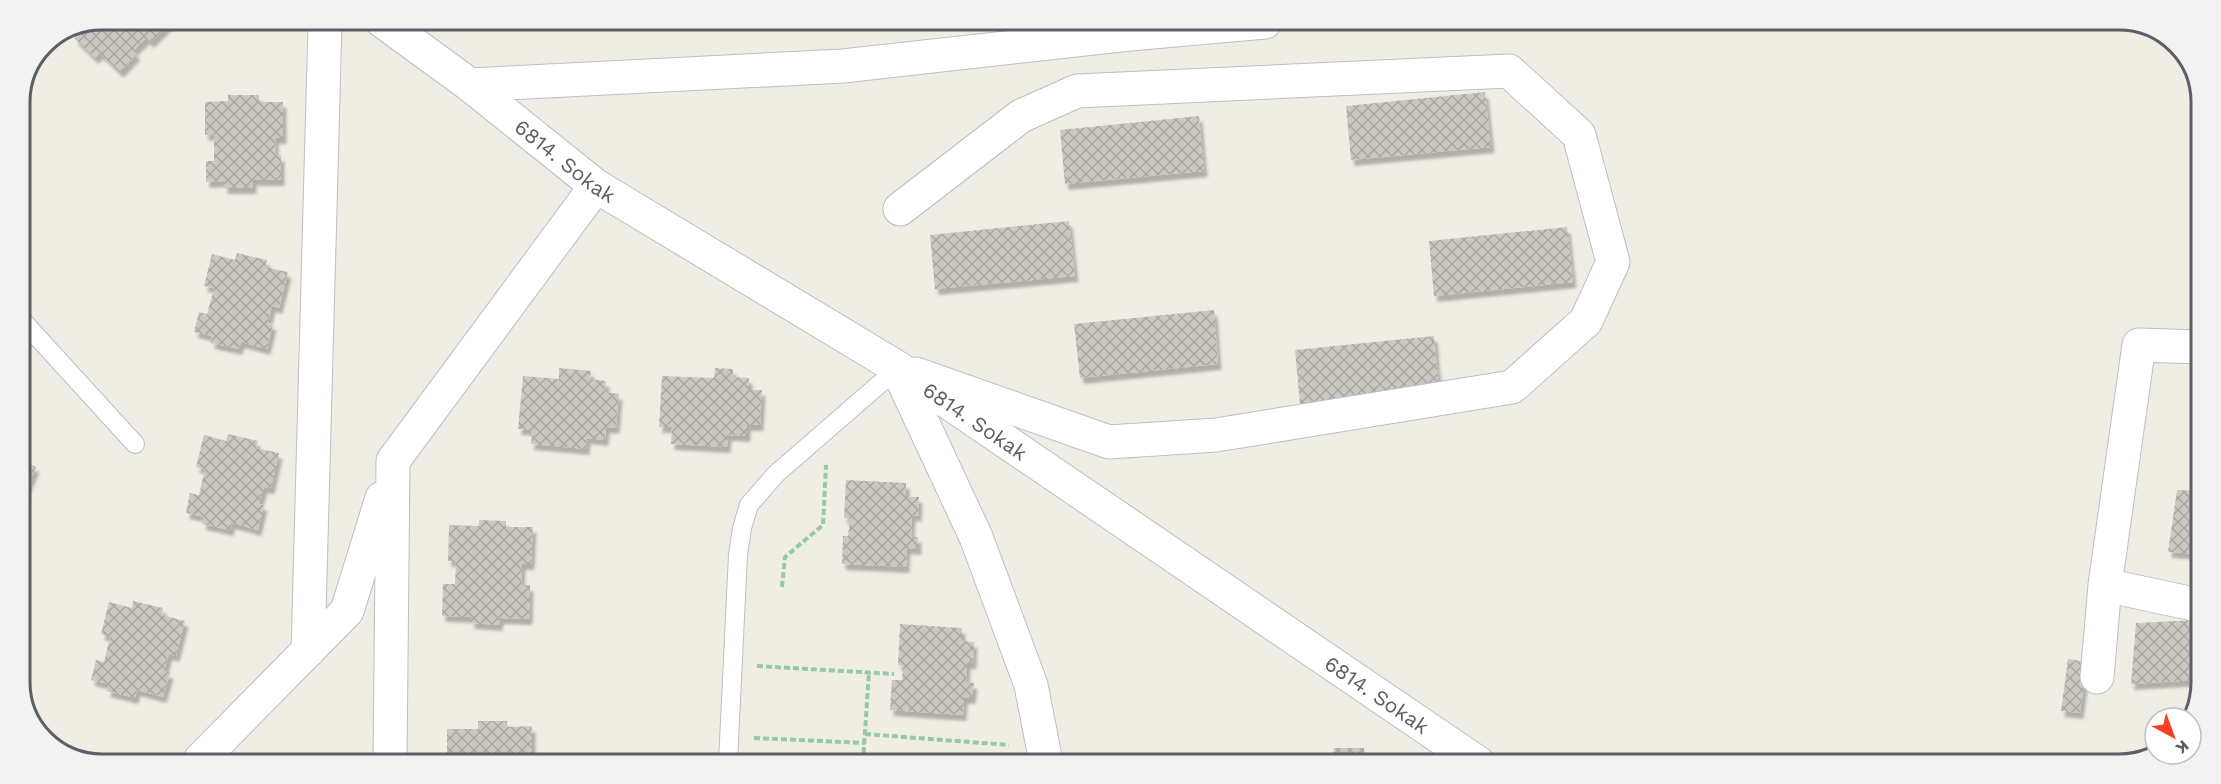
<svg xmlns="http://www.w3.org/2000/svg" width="2221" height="784" font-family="'Work Sans',sans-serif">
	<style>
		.building { fill: url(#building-cross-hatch); filter: url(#shadow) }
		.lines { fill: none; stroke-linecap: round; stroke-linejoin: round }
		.service-casing { stroke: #bcbec4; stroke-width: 20 }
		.minor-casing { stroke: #bcbec4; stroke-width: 35 }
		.tertiary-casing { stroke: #bcbec4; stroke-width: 35 }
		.path { stroke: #95c9a8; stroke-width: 4; stroke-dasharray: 6 3; stroke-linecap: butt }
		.service { stroke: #fff; stroke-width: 18 }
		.minor { stroke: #fff; stroke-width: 33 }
		.tertiary { stroke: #fff; stroke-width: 33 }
		.labels { text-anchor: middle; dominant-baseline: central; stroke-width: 4.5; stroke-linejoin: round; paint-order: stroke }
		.street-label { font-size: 21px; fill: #5c6066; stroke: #fff }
		.rim { fill: none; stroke: #5c6066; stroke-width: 3 }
	</style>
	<defs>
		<pattern id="building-cross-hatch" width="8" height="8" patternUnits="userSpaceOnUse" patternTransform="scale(1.5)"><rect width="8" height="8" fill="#cbc8c1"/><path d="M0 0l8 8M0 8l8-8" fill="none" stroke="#a8a6a1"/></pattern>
		<filter id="shadow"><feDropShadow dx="3.5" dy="6" stdDeviation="1.5" flood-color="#0004"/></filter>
	</defs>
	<rect width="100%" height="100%" fill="#f0eee4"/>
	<path class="building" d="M102,20H173L151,42L146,38L133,51L137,54L120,72L100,53L95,58L74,38L79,34L76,30Z
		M1485,92L1491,147L1351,160L1346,106Z
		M228,95H259V102H283V138H275L276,156L281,155V180H253V188H224V181L206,182V161H214V134L205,135V102L228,101Z
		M1199,116L1204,171L1065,184L1060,130Z
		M1069,221L1075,276L935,289L930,235Z
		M1567,227L1573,282L1434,296L1429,241Z
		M237,253L267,260L265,267L288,272L279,308L272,306L268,323L273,324L267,349L241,342L239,349L211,343L212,336L194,332L199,312L207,314L214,288L204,286L212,254L235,260Z
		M1214,310L1218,364L1080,378L1074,324Z
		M1434,336L1439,391L1300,404L1295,350Z
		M559,368L591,371L590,379L606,381L605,392L619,394L616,428L606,427L605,440L587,438L586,449L531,444L532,430L518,429L523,376L559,379Z
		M715,368L733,369V377L749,378V390H762L760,425H747V436L728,435L727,447L671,444L672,427H659L662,376L714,378Z
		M228,434L258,441L256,448L279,453L271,488L264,487L259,504L264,505L258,530L232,523L230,530L202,524L204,517L186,513L190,493L199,495L205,469L196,467L204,435L226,441Z
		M20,460L36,467L21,500L20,499Z
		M846,480L906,483V497H919L918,516L912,515L911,537H918V549L907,548L906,567L842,564L843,536H848L850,518H844Z
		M2177,490L2199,491L2198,554L2168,552Z
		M479,520L506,521V527H533L531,564H522L521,585H530L529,619L500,618L499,625L471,623V617L442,616L443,584H455L456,561H448L449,525L479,526Z
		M133,601L163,608L162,615L185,621L176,656L169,654L164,671L170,673L163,697L137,690L135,698L107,691L109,684L91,680L96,660L104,662L110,637L101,634L109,602L132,608Z
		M2198,620L2197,680L2131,684L2136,623Z
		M900,624L962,628V641L974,642L973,663H967L966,682L974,683L972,698H964L963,715L890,710L892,680H902L903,665H898Z
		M2068,659L2087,662L2080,713L2061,711Z
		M478,721H507V727L532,726V761H447V729H478Z
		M1334,748H1364L1365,758H1385V763H1291V755H1332Z"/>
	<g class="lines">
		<g class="service-casing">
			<path id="service" d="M20,318L135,444
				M728,762L738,555L742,528L749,505L776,474L898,368"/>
		</g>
		<g class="minor-casing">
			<path id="minor" d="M900,209L1021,116L1077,91L1509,71L1579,135L1613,262L1586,321L1512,387L1216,435L1109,442L916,374
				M2105,585L2198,605
				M308,651L325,23L328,20
				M2097,677L2105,585L2139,345L2200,347
				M200,760L347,611L382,498
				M390,761L393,461L596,186"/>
		</g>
		<g class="tertiary-casing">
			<g id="tertiary">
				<path id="s1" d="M381,20L470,85L596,186L898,368L1478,763"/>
				<path d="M470,85L843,66L1130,34L1265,22"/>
				<path d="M898,370L976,537L1031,685L1046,762"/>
			</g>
		</g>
		<path class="path" d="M782,587L785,557L823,525L826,465
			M757,666L894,674
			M865,734L1009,745
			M754,738L865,743
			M863,762L869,672"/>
		<use href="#service" class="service"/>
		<use href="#minor" class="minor"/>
		<use href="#tertiary" class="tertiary"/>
	</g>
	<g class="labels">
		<g class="street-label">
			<text stroke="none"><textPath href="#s1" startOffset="232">6814. Sokak</textPath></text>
			<text stroke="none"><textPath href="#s1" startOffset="718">6814. Sokak</textPath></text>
			<text stroke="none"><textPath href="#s1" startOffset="1204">6814. Sokak</textPath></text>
		</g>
	</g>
	<path d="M0 0H2221V784H0ZM102 30H2119A72 72 0 0 1 2191 102V682A72 72 0 0 1 2119 754H102A72 72 0 0 1 30 682V102A72 72 0 0 1 102 30Z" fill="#f2f2f3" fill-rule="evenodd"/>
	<path class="rim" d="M102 30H2119A72 72 0 0 1 2191 102V682A72 72 0 0 1 2119 754H102A72 72 0 0 1 30 682V102A72 72 0 0 1 102 30Z"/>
	<g transform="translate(2173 736) rotate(139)"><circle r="28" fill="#ffffff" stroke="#bebfc2" stroke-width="1.5"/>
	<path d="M0-4.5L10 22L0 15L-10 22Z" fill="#fa4020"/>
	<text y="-9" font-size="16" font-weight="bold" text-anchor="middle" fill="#5c6066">K</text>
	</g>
</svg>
